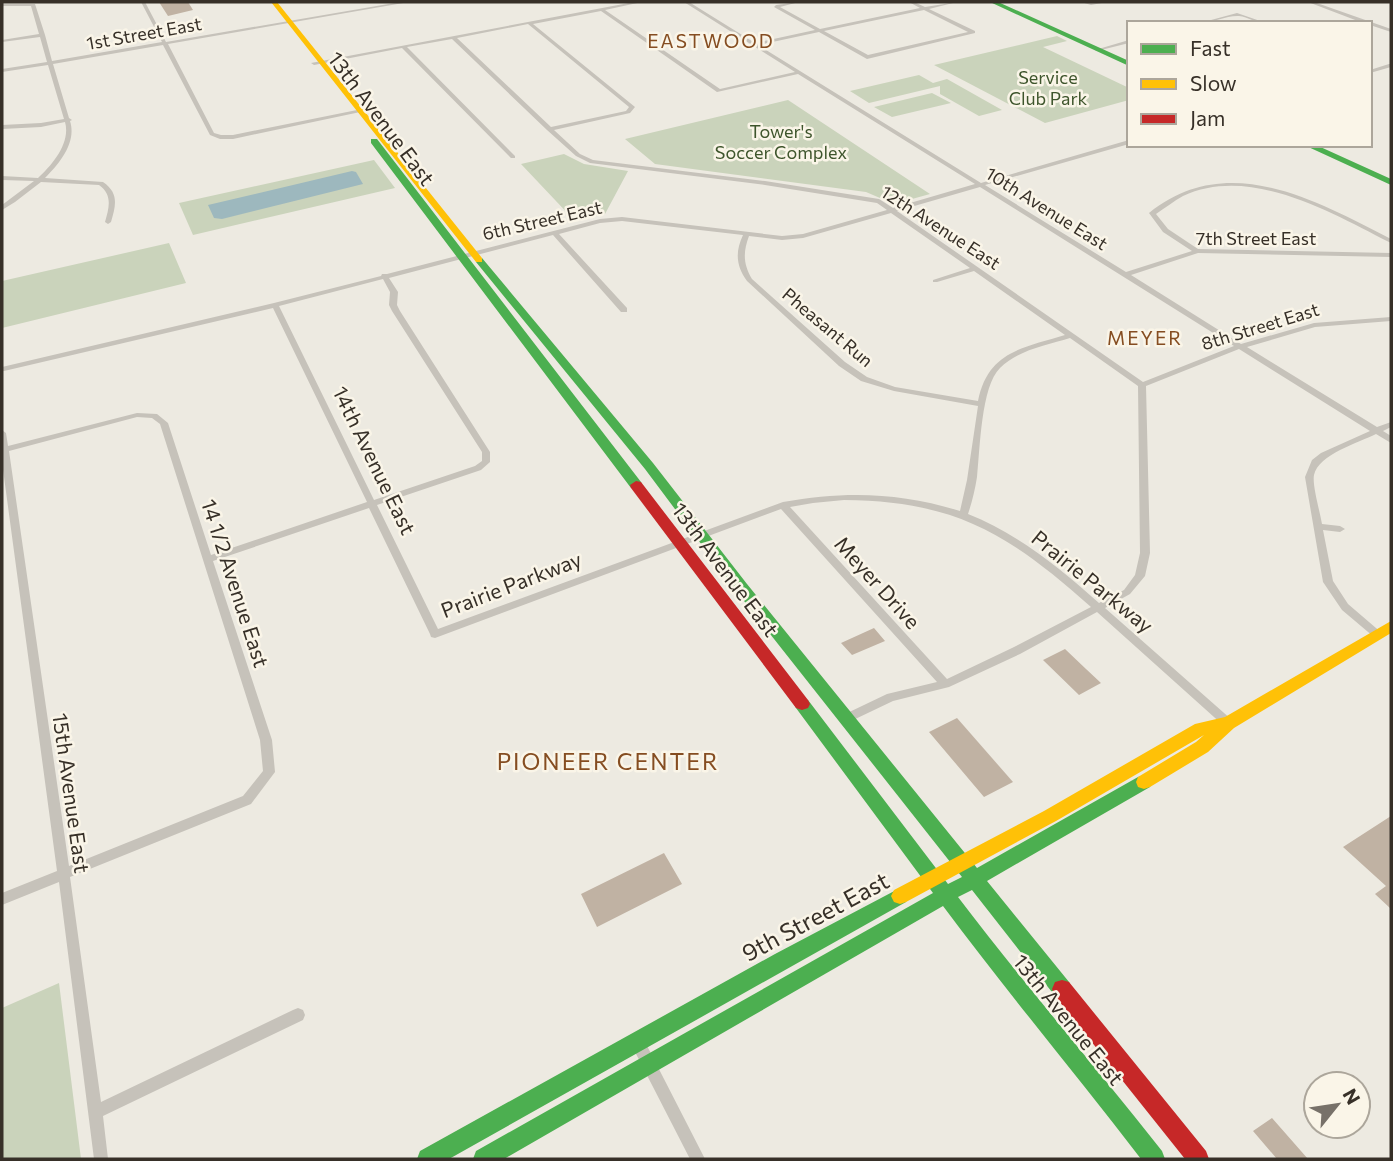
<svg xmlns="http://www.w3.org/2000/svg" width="1393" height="1161" font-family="Commissioner,sans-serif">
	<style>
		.green { fill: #cad3bb }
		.water { fill: #9db8be }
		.building { fill: #c0b2a3 }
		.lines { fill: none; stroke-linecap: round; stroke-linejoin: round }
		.street { fill: #c6c2ba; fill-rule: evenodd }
		.fast { fill: #4caf50; fill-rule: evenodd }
		.slow { fill: #ffc107; fill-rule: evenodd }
		.jam { fill: #c62828; fill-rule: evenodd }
		.labels { text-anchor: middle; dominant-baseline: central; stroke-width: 5; stroke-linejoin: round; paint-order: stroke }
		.far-street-label { font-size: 18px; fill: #373028; stroke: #faf5e8 }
		.far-park-label { font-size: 18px; fill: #3e552c; stroke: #faf5e8 }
		.far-neighbourhood-label { font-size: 19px; letter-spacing: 2px; fill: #854d21; stroke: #faf5e8 }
		.street-label { font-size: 21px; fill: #373028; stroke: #faf5e8 }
		.neighbourhood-label { font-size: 23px; letter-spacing: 2px; fill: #854d21; stroke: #faf5e8 }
		.near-street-label { font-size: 24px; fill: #373028; stroke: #faf5e8 }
	</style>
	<rect width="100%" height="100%" fill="#edeae1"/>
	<path class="green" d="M1057,36L1067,41L1043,47L1129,88V100L1045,123L934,65Z
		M919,75L933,83L947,79L1002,110L979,116L940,94V86L869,103L850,91Z
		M932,93L951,103L892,117L874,107Z
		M788,100L930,194L894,204L866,192L655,164L625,139Z
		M564,154L584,164L628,171L605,214L573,219L521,164Z
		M374,160L395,188L193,235L179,203Z
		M169,243L186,283L2,328V281Z
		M59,983L81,1159H2V1008Z"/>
	<path class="water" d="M352,171L356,172L363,184L222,219L214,218L208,205Z"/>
	<path class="building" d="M159,2H188L193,10L168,16Z
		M874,628L885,641L852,655L841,643Z
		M1065,649L1086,669L1101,683L1079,695L1043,660Z
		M957,718L1013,782L984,797L929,732Z
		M1391,816V909L1375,894L1386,886L1343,847Z
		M664,853L682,884L597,927L581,894Z
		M1272,1118L1308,1159H1277L1253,1131Z"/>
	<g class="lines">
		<path class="street" d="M141,2H145L166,42L400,2H409L168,44L214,133L221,135H233L362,109L365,111L233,139H220L210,135L163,45L53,64L69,118L72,120L70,121C77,143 59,164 45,178L103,182C119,193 116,205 111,222L108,224L105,222C109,208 113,195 99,185L41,182L15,202L2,210V205L34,181L2,180V176L38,178C52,165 71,143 65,122L41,127L2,129V125L41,123L64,119L48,65L2,72V69L47,62L40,37L2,42V40L39,34L31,6H2V4H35L45,35L52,61L162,42Z
			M634,2H642L605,10L720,89L795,72L684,2H689L755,43L815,30L774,7L776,5L799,2L780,7L820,29L920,8L909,2H914L925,7L957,2L929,9L975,31V33L867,59L819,32L758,45L981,183L1129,140V144L985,185L1126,272L1192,251L1163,232L1149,213C1227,150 1315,200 1391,239V243L1389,242C1330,212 1250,165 1183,196C1174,201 1165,208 1156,214L1168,229L1198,249L1391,253V257L1198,253L1131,275L1241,344L1314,323L1391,317V321L1315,327L1247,347L1377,427L1391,422V427L1383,431L1391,436V443L1376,434C1358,443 1319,454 1314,475C1312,485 1320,512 1322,524L1340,526L1345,529L1340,532L1323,530L1333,581L1348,604L1383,634L1382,637H1374L1342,610L1323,582L1305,477L1312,460L1321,453L1370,431L1239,349L1146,386L1150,553L1145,576L1130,594L1105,608L1232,720L1233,723L1232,726L1228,727L1224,726L1097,612L1020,654L949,687L893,701L849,722L845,723L841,722L840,719L841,716L887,694L937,682L781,509L435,638L431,637L430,634L369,508L213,561L272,740L275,772L251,804L70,877L101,1102L293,1010L298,1008L303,1010L305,1015L303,1020L103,1116L108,1159H94L59,882L2,905V893L57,871L2,462V430L6,433L8,446L137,413L157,414L168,423L211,555L367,502L273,308L4,371H2V367L274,303L381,276L382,274H387L600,219L622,217L782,236L803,234L887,210L877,203L765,185L590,163L576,156L547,130L452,39L407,47L515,156V158H511L402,48L314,65L311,63ZM924,10L968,32L868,55L824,31ZM601,11L717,92L798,74L975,184L893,208L879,199L765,181L593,160L580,154L554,130L630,113L635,107L533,24ZM528,24L629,107L626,111L551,127L457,38ZM980,187L1234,346L1143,382L897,211ZM891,213L970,268L933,280V282H937L974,271L1065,335C1023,348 988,351 978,401L895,387L867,377L845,362L752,279C743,264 743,252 749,236L782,240L803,238ZM622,221L743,235C735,252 736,266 747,281L839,366L861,381L894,391L978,406L967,480L960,511C899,492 845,491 783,502L438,629L377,505L481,470L490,462V452L400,311L397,305L398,292L389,278L553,235L621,312H627V308L559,234L600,223ZM383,279L390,292L389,305L392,311L482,452V461L475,466L374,500L279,306ZM1070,338L1138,386L1140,553L1135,575L1124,590L1099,603C1059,567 1018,534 968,514C972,502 975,490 977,477C980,450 981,386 1000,368C1018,350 1047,345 1070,338ZM137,417L152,418L160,424L260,740L263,771L243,796L69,866L9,451ZM844,500C956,501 1009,534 1091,607L1012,648L947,679L790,507L813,503Z
			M1081,2H1107L1091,5Z
			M1308,2H1314L1391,29V32L1370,25V23H1363Z
			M1237,13L1266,23C1256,23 1248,17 1239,16C1228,15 1212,23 1200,23Z
			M1129,40V43L1097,51L1095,50Z
			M1389,64H1391V67L1370,73V70Z
			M638,1036L643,1038L705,1159H690L633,1048L631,1043L633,1038Z"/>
		<path class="fast" d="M990,2H998L1129,61V66Z
			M371,139H377L641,482L642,485L641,488H631L371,143Z
			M1304,145H1316L1391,179V185Z
			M476,258H482L653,463L747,584L977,868L1138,777L1144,775L1150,777L1152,782L1150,787L987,881L1069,982L1072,989L1069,996L1062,998L1055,996L972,890L958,897C1024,984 1095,1066 1162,1151L1165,1159H1141C1076,1074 1007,992 943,906L504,1159H473L476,1151L933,893L796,708L794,704L796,700L802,698L808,700L948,884L962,877L737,592L645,469L476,262Z
			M900,888L906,890L909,896L906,902L449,1159H417L420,1151L775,954Z"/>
		<path class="slow" d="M271,2H277L482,258V262H476Z
			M1391,621V633L1234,728L1208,752L1150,787L1144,789L1138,787L1136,782L1138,777L1196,742L1204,735L1056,821L906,902L900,904L894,902L891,896L894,890L1044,811L1195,724L1225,717Z"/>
		<path class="jam" d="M636,481L641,482L808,700L810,704L808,708L802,710L796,708L631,488L630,485Z
			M1062,980L1069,982L1206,1151L1209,1159H1185L1055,996L1052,989L1055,982Z"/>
	</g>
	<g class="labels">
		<g class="far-street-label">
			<text transform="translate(144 33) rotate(-10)">1st Street East</text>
			<text transform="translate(1047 208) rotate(32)">10th Avenue East</text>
			<text transform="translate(542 220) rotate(-13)">6th Street East</text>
			<text transform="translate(941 227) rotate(33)">12th Avenue East</text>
			<text x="1256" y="238">7th Street East</text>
			<text transform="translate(1260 326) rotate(-17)">8th Street East</text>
			<text transform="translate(828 327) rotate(40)">Pheasant Run</text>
		</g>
		<g class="far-park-label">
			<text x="1048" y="77">Service<tspan x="1048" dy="21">Club Park</tspan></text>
			<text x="781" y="131">Tower's<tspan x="781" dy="21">Soccer Complex</tspan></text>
		</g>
		<g class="far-neighbourhood-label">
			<text x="711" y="40">EASTWOOD</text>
			<text x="1145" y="337">MEYER</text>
		</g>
		<g class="street-label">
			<text transform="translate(382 118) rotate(53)">13th Avenue East</text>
			<text transform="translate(375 460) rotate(64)">14th Avenue East</text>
			<text transform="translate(726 569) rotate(53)">13th Avenue East</text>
			<text transform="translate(1093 581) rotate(39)">Prairie Parkway</text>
			<text transform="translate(878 582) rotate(48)">Meyer Drive</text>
			<text transform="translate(236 583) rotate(72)">14 1/2 Avenue East</text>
			<text transform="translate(511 584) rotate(-21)">Prairie Parkway</text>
			<text transform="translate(72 793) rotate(82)">15th Avenue East</text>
			<text transform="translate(1069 1019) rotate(51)">13th Avenue East</text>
		</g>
		<g class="neighbourhood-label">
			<text x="608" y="761">PIONEER CENTER</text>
		</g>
		<g class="near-street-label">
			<text transform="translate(815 916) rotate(-28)">9th Street East</text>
		</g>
	</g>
	<rect width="1393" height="1161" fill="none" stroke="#373028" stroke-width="7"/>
	<rect x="1127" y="21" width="245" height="126" fill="#faf5e8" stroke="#aca69b" stroke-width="2"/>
	<rect x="1141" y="44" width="35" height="10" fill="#4caf50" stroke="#aca69b" stroke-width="2"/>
	<text x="1190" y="56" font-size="21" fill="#373028">Fast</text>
	<rect x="1141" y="79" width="35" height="10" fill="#ffc107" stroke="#aca69b" stroke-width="2"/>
	<text x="1190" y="91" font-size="21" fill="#373028">Slow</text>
	<rect x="1141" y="114" width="35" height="10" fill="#c62828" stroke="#aca69b" stroke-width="2"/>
	<text x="1190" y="126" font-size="21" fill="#373028">Jam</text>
	<g transform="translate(1337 1105) rotate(60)"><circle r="33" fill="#faf5e8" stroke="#aca69b" stroke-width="2"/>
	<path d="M0-5L12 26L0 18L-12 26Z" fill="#777169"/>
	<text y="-10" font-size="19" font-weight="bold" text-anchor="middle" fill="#373028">N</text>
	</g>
</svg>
